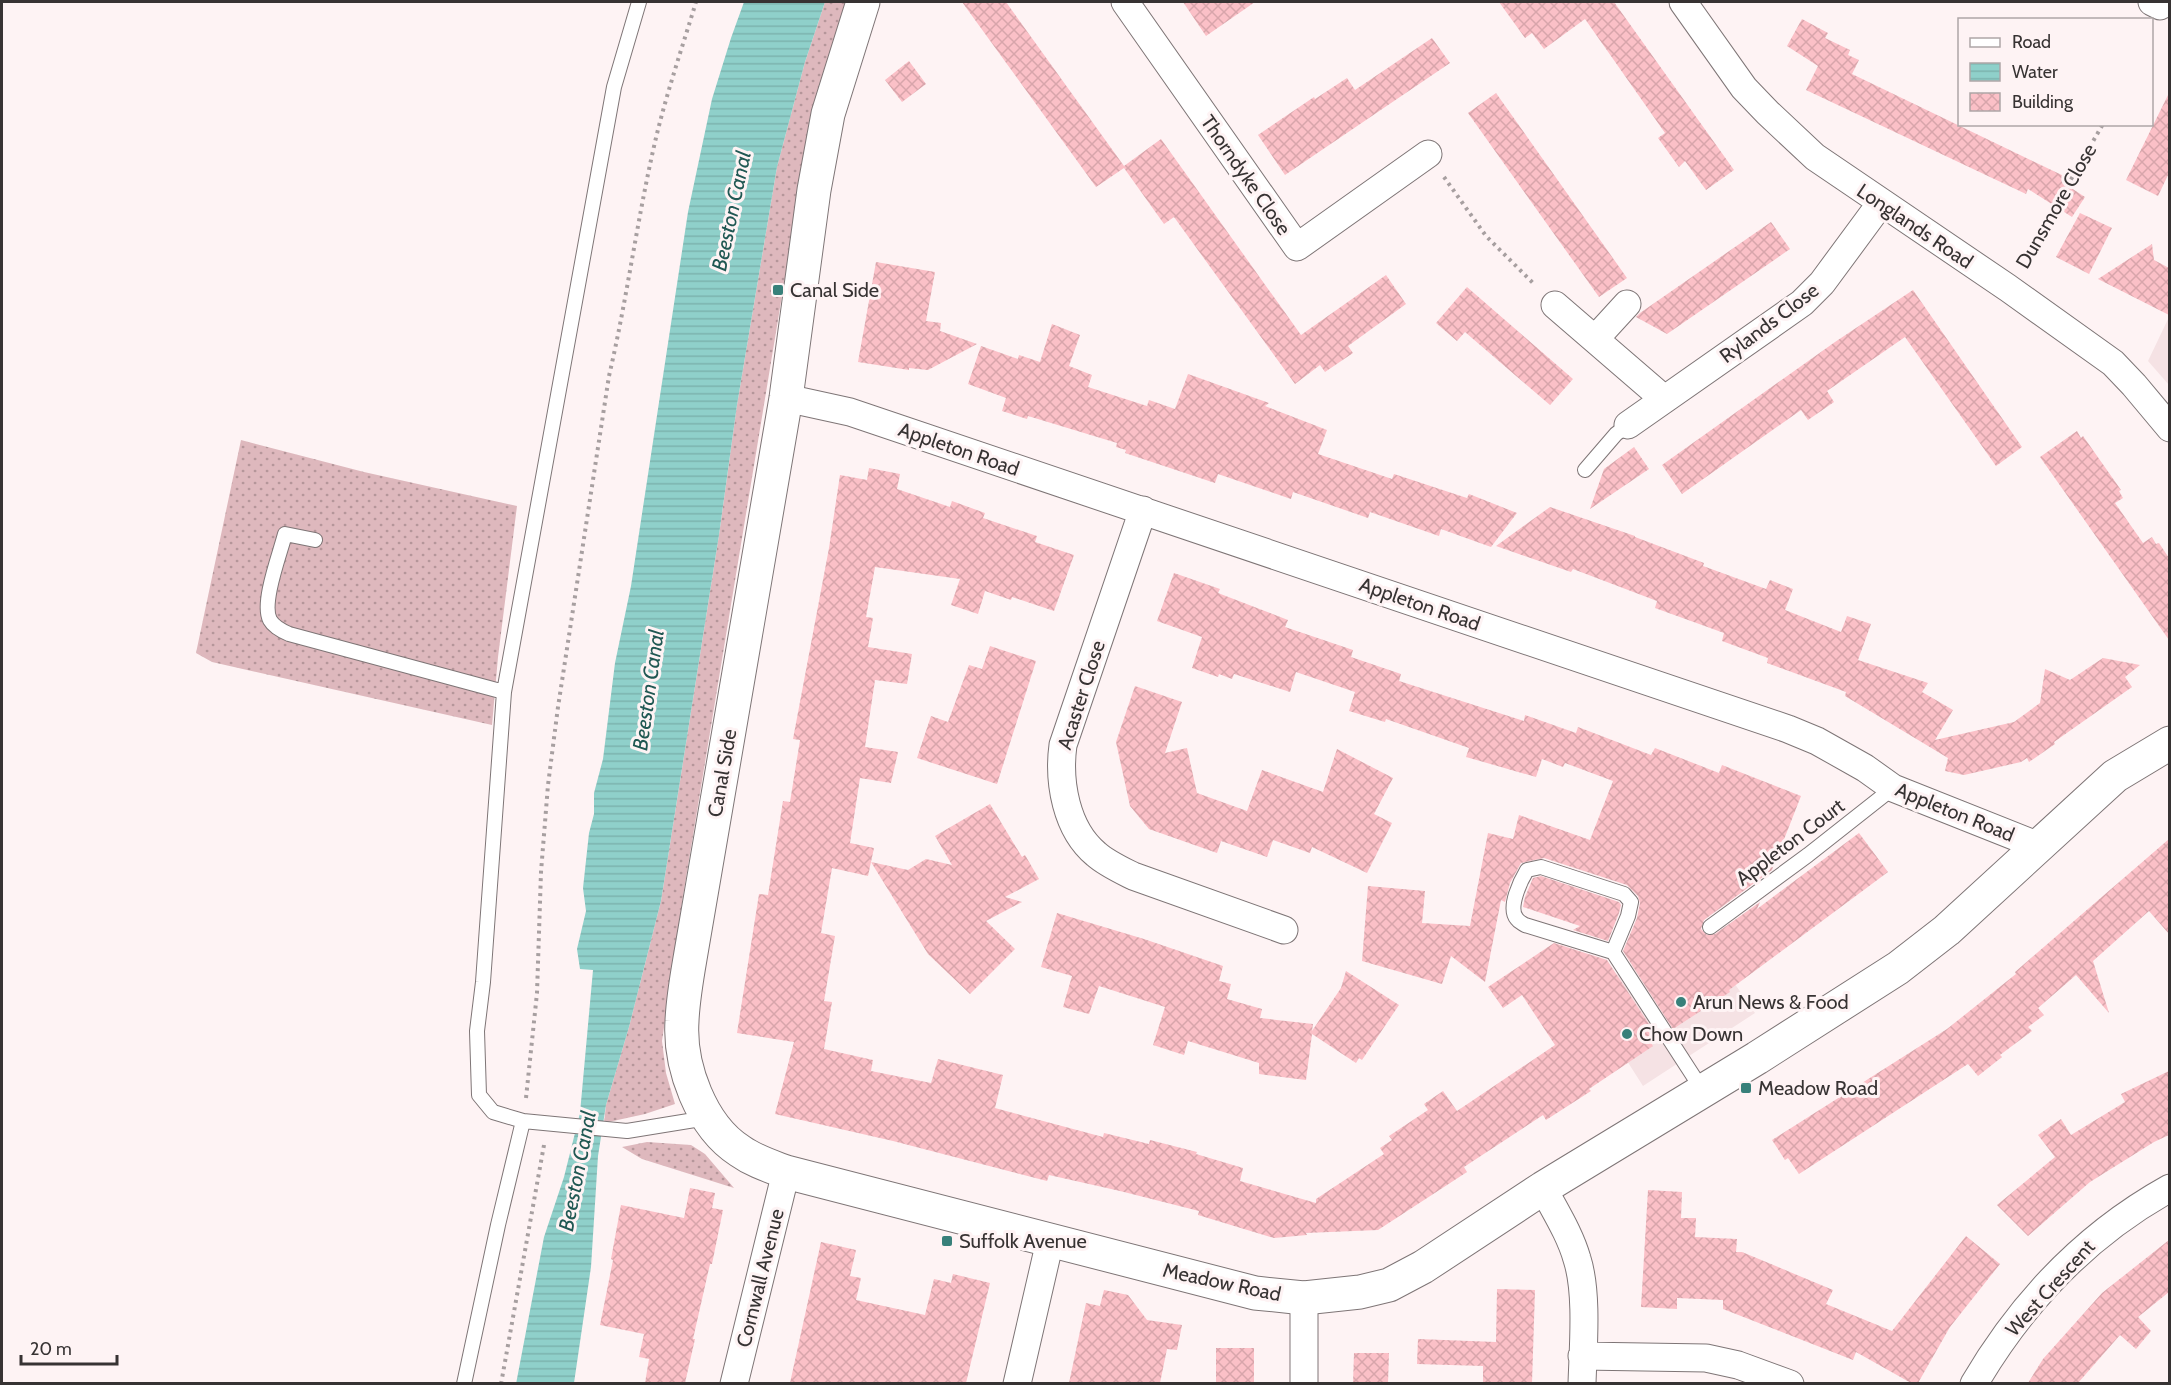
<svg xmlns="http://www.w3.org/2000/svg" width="2171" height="1385" font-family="Cabin,sans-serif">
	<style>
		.built { fill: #f5e2e4 }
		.grass { fill: url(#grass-dots) }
		.water { fill: url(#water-rules) }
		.building { fill: url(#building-cross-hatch) }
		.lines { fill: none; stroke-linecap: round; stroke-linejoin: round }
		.lane-casing { stroke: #7e7576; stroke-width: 16 }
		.street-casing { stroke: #7e7576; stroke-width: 29 }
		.secondary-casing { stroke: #7e7576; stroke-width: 35 }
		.path { stroke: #a79fa0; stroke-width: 4; stroke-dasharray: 3 4.5; stroke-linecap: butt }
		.lane { stroke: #fff; stroke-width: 14 }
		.street { stroke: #fff; stroke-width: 27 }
		.secondary { stroke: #fff; stroke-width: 33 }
		.poi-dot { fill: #38807a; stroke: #fef3f4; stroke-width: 2 }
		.labels { text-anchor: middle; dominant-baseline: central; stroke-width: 6; stroke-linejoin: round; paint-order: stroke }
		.street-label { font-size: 20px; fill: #373333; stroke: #fef3f4 }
		.poi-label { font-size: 20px; fill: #373333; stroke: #fef3f4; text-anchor: start }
		.water-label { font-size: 21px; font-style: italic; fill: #205853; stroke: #fef3f4 }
	</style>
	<defs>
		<pattern id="grass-dots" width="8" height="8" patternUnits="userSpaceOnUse" patternTransform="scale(1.5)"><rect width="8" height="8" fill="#deb8bd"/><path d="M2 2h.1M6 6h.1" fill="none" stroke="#b5969a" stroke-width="1.8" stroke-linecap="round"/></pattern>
		<pattern id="water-rules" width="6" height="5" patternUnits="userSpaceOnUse" patternTransform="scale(1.5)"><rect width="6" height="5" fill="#8fd0ca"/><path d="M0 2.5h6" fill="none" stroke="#7cb3ae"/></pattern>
		<pattern id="building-cross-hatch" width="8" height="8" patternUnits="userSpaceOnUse" patternTransform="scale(1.5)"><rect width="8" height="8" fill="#fbc0c7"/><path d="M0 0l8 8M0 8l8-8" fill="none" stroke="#d8a5ab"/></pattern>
	</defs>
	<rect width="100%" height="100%" fill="#fef3f4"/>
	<path class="built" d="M2169,317L2170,385H2169L2148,361Z
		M1694,925L1755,1013L1643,1086L1585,995Z"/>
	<path class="grass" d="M825,2H851L806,150L683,896L662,1041L666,1073L675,1104L645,1114L604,1123L606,1105L629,1027L661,901L719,535L737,405L777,167L805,62Z
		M241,440L364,472L517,506L498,657L492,725L212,662L196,653Z
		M647,1142L691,1145L705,1154L734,1188L642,1159L622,1147Z"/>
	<path class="water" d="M744,2H825L805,62L777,167L737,405L719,535L661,901L629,1027L606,1105L598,1156L591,1267L574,1383L516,1384L544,1237L564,1177L580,1113L593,970L580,969L577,949L586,911L583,888L589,833L594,814V793L603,759L615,663L631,586L688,212L712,99L731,38Z"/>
	<path class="building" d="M962,2H1006L1124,166L1161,139L1301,335L1386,275L1406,304L1348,346L1353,353L1325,372L1320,365L1295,384L1174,217L1164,224L1124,168L1096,187Z
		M1183,2H1255L1206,36Z
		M1499,2H1614L1734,170L1706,190L1685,161L1679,167L1658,138L1665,133L1585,19L1544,49L1532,33L1525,38Z
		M1802,19L1828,33L1825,38L1850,50L1848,55L1859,60L1852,74L2068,178L2065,184L2085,197L2072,217L2028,189L2026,194L1806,90L1818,66L1787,46Z
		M1432,38L1450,63L1285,175L1258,135L1314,97L1315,99L1347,78L1355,90Z
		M909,61L926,84L902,102L885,80Z
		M1496,93L1627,278L1599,297L1468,113Z
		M2169,93V173L2158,196L2126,180Z
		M2080,213L2112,228L2089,274L2056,257Z
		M1771,222L1790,249L1667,334L1636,317L1640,313Z
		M2152,244L2154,260L2169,268V315L2098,279Z
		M876,262L935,272L926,321L941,323L940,331L977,344L928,370L909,368V370L858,362Z
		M1467,287L1573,379L1550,405L1465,332L1457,341L1436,323Z
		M1913,290L2022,447L1996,466L1905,337L1827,391L1834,402L1808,420L1801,410L1682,494L1662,465L1835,342Z
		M1052,324L1080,335L1069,366L1092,375L1088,387L1147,406L1149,400L1175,409L1188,374L1269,403L1265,406L1327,430L1318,454L1392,479L1394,474L1467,498L1469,494L1517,513L1491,547L1441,529L1439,536L1370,512L1368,518L1293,492L1291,499L1218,474L1215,483L1125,453L1126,450L1116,447L1117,443L1028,416L1027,419L1002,411L1006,398L968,384L981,346L1018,359L1019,355L1040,362Z
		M2077,431L2081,438L2083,436L2121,490L2119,491L2123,498L2115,503L2143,543L2152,537L2156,544L2159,543L2169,558V640L2040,457Z
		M1634,447L1649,469L1590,509L1604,469Z
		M869,468L900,474L897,489L950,507L952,501L985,513L983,518L1037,536L1035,542L1074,555L1054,611L1012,597L1011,600L985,591L978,614L951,605L960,579L875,567L866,617L873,618L868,647L912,654L907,684L875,680L865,747L898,752L891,783L860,778L850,843L874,848L868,876L832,868L821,933L835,936L824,1001L832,1002L824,1049L873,1060L871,1071L931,1083L938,1059L1003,1075L995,1108L1103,1137L1104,1133L1149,1144L1150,1140L1197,1152L1196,1154L1243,1168L1240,1181L1316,1203V1199L1384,1154L1380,1148L1392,1140L1389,1136L1428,1110L1424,1104L1443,1091L1457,1111L1555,1045L1522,995L1503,1008L1488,987L1554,943L1607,960L1658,1038L1651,1043L1653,1046L1589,1089L1591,1091L1546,1120L1543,1115L1464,1167L1467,1172L1378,1230L1306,1233L1307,1235L1274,1238L1198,1215L1199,1211L1120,1191L1049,1175L1047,1181L893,1141L775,1114L794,1042L737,1033L759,894L768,895L783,801L790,802L800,740L793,739L829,548L840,475L867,480Z
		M1550,507L1635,536V537L1704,563L1703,566L1766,589L1770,580L1793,589L1785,610L1841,632L1847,616L1871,624L1858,660L1928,683L1922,692L1953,710L1935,740L2014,722L2040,703L2045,669L2070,680L2103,658L2140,665L2125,677L2132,687L2054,742L2055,744L2029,762L2027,758L2021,762L1964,775L1945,771L1948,758L1845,696L1846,692L1767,663L1768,658L1722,641L1724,633L1655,608L1657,601L1573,569L1571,572L1496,546Z
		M1174,573L1220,589L1218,593L1288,620L1285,627L1353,650L1351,657L1401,674L1399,681L1524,721L1525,715L1576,733L1578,727L1651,755L1655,748L1719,773L1722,765L1801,796L1772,870L1704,920L1701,929L1707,935L1715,934L1760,902L1757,909L1859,833L1888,872L1729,990L1730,992L1673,1029L1623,951L1637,918L1640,903L1638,896L1627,885L1544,858L1521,863L1510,883L1505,902L1501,900L1485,982L1451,956L1442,984L1362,961L1368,886L1425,891L1422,923L1470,926L1488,833L1513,839L1519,815L1590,840L1613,781L1565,763L1563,767L1542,759L1536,777L1466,757L1469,748L1386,719L1385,722L1349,711L1355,692L1296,672L1290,692L1234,674L1232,679L1219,674L1218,677L1192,668L1202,637L1157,621Z
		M990,646L1036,661L997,784L917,758L931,716L948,722L969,665L982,669Z
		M1135,686L1182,702L1165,753L1187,748L1197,793L1247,811L1262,770L1323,792L1337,749L1393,778L1374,814L1392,823L1367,873L1312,847L1310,853L1273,840L1267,857L1221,841L1217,853L1149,829L1130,806L1116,742Z
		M990,804L1022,857L1025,855L1039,879L1005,897L1022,902L986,921L1015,949L970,994L928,954L871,862L908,870L926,859L952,865L935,836Z
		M2169,839V934L2149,911L2093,961L2109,1013L2076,975L2038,1008L2044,1015L2028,1027L2032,1031L2000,1055L2002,1057L1978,1076L1968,1064L1799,1174L1788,1158L1785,1160L1772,1140L1947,1029L2016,974L2015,972Z
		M1541,876L1619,902L1621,905L1619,913L1608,941L1573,930L1580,926L1523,907L1525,897L1533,878Z
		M1057,913L1144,939L1223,966L1219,981L1231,984L1227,999L1262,1009L1260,1018L1313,1024L1312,1031L1341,988L1346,971L1399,1005L1362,1060L1359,1058L1356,1063L1312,1034L1306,1080L1259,1074V1063L1188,1041L1184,1055L1153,1045L1165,1007L1099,986L1089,1014L1063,1007L1072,976L1041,967Z
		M2169,1071V1135L2154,1142L2090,1182L2028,1236L1997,1205L2055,1157L2038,1135L2061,1119L2071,1135L2125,1102L2121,1094Z
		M690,1188L715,1193L712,1208L723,1210L712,1264H710L693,1339H695L685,1383H645L649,1359L639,1357L644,1334L600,1325L613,1260L611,1259L621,1205L684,1218Z
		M1648,1190L1682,1192L1681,1218H1696L1695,1237L1737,1239L1736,1252H1742L1833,1290L1826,1304L1892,1331L1966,1236L2000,1264L1950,1327L1918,1383H1911L1856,1352L1853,1360L1723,1309V1300L1677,1298V1309L1641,1307Z
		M2169,1240V1292L2138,1317L2151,1331L2136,1349L2120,1335L2078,1383H2028L2043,1359L2102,1293Z
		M821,1242L856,1250L850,1276L861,1278L856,1300L925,1315L934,1279L951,1283L953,1274L990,1283L966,1383H790Z
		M1497,1289L1535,1290L1532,1383H1483V1366L1417,1364L1418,1339L1496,1342Z
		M1104,1290L1128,1295L1147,1320L1182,1325L1177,1350L1167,1349L1160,1383H1069L1086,1303L1100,1306Z
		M1216,1348H1254V1383H1216Z
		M1354,1353H1389L1388,1383H1353Z"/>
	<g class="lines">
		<g class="lane-casing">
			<path id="lane" d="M639,2L614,87L504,692L483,982L477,1031L479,1095L493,1112L523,1121L627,1131L707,1118
				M1585,470L1616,434L1628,425
				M315,540L285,534C280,554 261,603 270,620C274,627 282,631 289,634L504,692
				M1710,927L1808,855L1893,788
				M1613,952L1525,925C1522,923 1519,922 1517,919C1507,908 1521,880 1527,870L1541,867L1624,894L1631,902L1628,916L1613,952L1703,1091
				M464,1384L498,1225L523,1121"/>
		</g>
		<g class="street-casing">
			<path id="street" d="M1125,2L1297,247L1428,154
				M1683,2L1744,88L1768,113L1815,157L2008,288L2113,363L2134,385L2170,428
				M2152,2L2160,6
				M1555,305L1664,399
				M1595,339L1627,304
				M786,398L850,412L1788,729L1817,741L1865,768L1893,788L2039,846
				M1628,425L1802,303L1822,283L1881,203
				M1143,510L1063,745C1058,782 1066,829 1096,854C1106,863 1121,870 1133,876L1284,930
				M1543,1188C1555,1211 1570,1234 1577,1259C1588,1293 1583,1348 1582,1384
				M1582,1356L1706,1358L1738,1365L1790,1384
				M734,1384L786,1172
				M1017,1384L1050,1241
				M1304,1384V1298
				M1974,1384C2022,1302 2087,1234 2170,1188"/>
		</g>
		<g class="secondary-casing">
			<path id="secondary" d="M863,2L828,114L814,190L786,398L692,947C688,971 683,996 682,1021C679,1066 701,1126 740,1151C754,1161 770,1166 786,1172L1255,1293L1304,1298L1360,1292L1389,1285L1423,1267L1543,1188L1757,1058L1898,968L1947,930L2115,776L2170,743"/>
		</g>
		<path class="path" d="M1444,177L1486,236L1535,285
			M2022,264L2103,124
			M526,1098L537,993L541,872L548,785L558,707L609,376C627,299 637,220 655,142C666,95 682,48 696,2
			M501,1384L544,1145"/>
		<use href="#lane" class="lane"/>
		<use href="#street" class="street"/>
		<use href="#secondary" class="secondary"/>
	</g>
	<g class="poi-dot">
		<rect x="772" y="284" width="12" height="12" rx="3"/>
		<circle cx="1681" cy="1002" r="6"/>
		<circle cx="1627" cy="1034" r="6"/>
		<rect x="1740" y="1082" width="12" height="12" rx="3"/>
		<rect x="941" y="1235" width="12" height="12" rx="3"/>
	</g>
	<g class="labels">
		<g class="street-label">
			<text transform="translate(1246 175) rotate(55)">Thorndyke Close</text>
			<text transform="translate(2056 206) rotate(-60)">Dunsmore Close</text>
			<text transform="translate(1915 226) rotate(34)">Longlands Road</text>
			<text transform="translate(1769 323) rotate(-37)">Rylands Close</text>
			<text transform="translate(959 449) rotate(19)">Appleton Road</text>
			<text transform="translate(1420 604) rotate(19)">Appleton Road</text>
			<text transform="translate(1081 695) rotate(-72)">Acaster Close</text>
			<text transform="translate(722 773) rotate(-80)">Canal Side</text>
			<text transform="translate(1955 812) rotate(22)">Appleton Road</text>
			<text transform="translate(1790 842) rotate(-37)">Appleton Court</text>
			<text transform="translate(760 1278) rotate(-76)">Cornwall Avenue</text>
			<text transform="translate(1222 1282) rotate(12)">Meadow Road</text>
			<text transform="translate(2050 1288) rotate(-48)">West Crescent</text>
		</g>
		<g class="poi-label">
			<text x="790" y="290">Canal Side</text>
			<text x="1693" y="1002">Arun News &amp; Food</text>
			<text x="1639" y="1034">Chow Down</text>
			<text x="1758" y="1088">Meadow Road</text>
			<text x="959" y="1241">Suffolk Avenue</text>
		</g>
		<g class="water-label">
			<text transform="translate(731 211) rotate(-78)">Beeston Canal</text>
			<text transform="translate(648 690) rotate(-82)">Beeston Canal</text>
			<text transform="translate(577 1171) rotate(-79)">Beeston Canal</text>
		</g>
	</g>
	<rect width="2171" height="1385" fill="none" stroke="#373333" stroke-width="6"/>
	<rect x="1958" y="18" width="195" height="108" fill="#fef3f4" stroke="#aea6a7" stroke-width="1.5"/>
	<rect x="1970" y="38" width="30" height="9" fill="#ffffff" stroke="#aea6a7" stroke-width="1.5"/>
	<text x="2012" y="48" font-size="18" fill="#373333">Road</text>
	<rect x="1970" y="63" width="30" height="18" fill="url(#water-rules)" stroke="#aea6a7" stroke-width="1.5"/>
	<text x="2012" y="78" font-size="18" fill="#373333">Water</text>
	<rect x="1970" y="93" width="30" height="18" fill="url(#building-cross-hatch)" stroke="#aea6a7" stroke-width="1.5"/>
	<text x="2012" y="108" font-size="18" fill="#373333">Building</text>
	<path d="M21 1355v9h96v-9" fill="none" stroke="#373333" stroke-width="3"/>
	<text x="30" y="1355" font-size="18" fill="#373333" stroke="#fef3f4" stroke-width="4.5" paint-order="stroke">20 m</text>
</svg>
